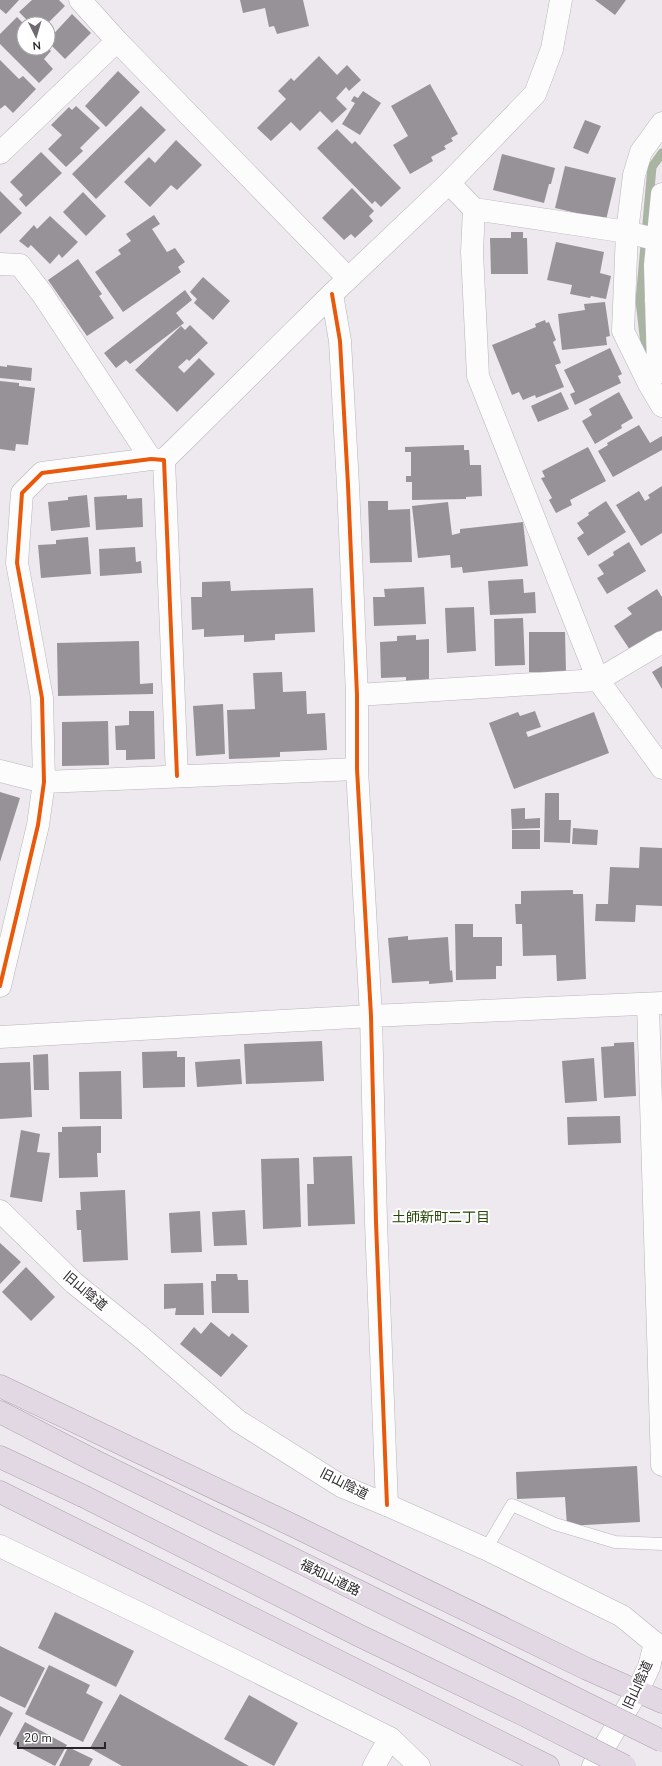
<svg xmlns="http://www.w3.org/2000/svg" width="662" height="1766" font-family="'Nunito Sans','Noto Sans JP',sans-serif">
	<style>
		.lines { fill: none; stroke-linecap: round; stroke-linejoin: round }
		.stream { stroke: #a9b4a2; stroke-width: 9 }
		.building { fill: #979198 }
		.service-casing { stroke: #b9b5b9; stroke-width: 13 }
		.minor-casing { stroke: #b9b5b9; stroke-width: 23 }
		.tertiary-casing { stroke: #b9b5b9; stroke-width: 23 }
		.trunk-casing { stroke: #ac9eae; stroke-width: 23 }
		.service { stroke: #fcfcfc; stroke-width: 12 }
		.minor { stroke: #fcfcfc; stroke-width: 22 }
		.tertiary { stroke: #fcfcfc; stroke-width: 22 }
		.trunk { stroke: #e2d8e4; stroke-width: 22 }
		.trunk-bridge-casing { stroke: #ac9eae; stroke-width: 23; stroke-linecap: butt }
		.trunk-bridge { stroke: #e2d8e4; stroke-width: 22 }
		.cycleway-casing { stroke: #fff; stroke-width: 6 }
		.cycleway { stroke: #e8590c; stroke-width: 4 }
		.labels { text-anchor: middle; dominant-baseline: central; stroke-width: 4; stroke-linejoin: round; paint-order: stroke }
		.street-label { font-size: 13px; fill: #292629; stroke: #fff }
		.neighbourhood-label { font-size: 14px; fill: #274a07; stroke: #fff }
	</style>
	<rect width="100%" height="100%" fill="#eee9ee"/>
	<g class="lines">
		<path class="stream" d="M651,359L645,344L640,301L652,167L662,153"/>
	</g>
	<path class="building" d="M0,0H19L6,14L0,9Z
		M32,0H59L65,6L47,24H31L19,12Z
		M240,0H303L309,26L277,34L274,26L269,27L265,8L243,13Z
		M595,0H626L615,15Z
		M72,14L91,33L65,59L48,42V40Z
		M17,17L24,24V48H48L51,51L44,59L53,69L39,83L0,44V34Z
		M319,56L337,75L347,65L361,80L349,91L346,87L336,98L347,109L332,123L320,111L300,131L291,122L271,141L257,128L286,99L278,91L291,78L294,81Z
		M0,60L19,79L23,76L36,89L13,113L5,105L0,109Z
		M118,71L140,92L106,127L85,106Z
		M430,84L458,134L451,138L453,141L444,146L446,149L431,157L433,161L410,174L393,145L408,136L391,106Z
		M363,91L381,103L360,135L342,124L355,103L351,101L354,96L358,98Z
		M76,106L100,128L80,148L83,151L66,167L48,149L62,135L51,125L69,107L72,110Z
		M141,106L166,130L96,199L72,174Z
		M585,120L601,126L588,154L573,148Z
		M337,129L352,144L355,141L401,188L381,207L375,201L372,204L317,148Z
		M176,140L202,165L177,190L171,185L150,207L124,182L149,157L155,163Z
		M41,152L62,173L26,207L19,199L23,195L10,182Z
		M502,154L555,168L551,184H549L544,203L493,190Z
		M565,166L616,178L606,220L555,208Z
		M352,188L374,211L369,216L373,221L355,238L351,234L344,240L322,218Z
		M0,191L22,213L0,234Z
		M83,192L106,216L86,236L63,212Z
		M154,215L160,224L152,229L167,252L175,248L185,262L178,267L181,272L123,312L95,272L121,254L118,250L131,241L126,234Z
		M50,216L78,242L62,258L59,254L50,264L31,245L28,248L19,241L34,225L37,229Z
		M511,232H523V238H527L528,274H491L490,238H511Z
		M556,242L604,252L600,273L611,276L606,299L591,296L590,298L570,294L572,285L547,280Z
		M78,259L102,294L99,296L114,318L87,336L48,280Z
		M203,277L230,301L213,320L194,303L197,299L190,292Z
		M185,290L192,300L176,313L184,323L130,364L126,360L116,368L104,353Z
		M605,302L610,336L606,337L607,345L562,350L558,314L585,310L584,304Z
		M545,320L546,323L549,322L556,340L553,342L561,363L555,365L564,387L536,398L535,395L523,400L519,392L512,395L492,345L536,327L535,324Z
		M190,325L208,343L189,361L187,359L178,367L184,373L199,358L215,374L177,412L135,370L181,326L185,330Z
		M610,348L622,374L618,376L621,383L575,405L570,394L575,392L564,370Z
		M7,365L32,368L31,381L0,378V366L7,367Z
		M0,381L19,383V386L35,388L28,445L16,444L15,451L0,449Z
		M561,392L569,409L538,422L531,406Z
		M619,392L633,418L621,425L622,428L595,444L582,421L592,415L589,409Z
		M639,425L650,443L662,436V450L613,477L598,451L608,445L607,443Z
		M464,445V450H469L470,465H481L482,496L466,497V499L412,500V482H406V476H411V452H405V447Z
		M588,447L606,481L570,500L572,505L556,513L549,500L552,498L541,478L545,477L542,471Z
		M662,486V533L641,546L616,505L639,491L645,501L650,498L648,495Z
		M87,495L90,527L51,531L48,502L68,500V497Z
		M127,495V499L142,498L143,527L96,530L94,497Z
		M368,501H388V510L410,509L412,562L370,563Z
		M606,501L626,532L588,556L577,538L584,533L577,523L589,515L588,513Z
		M448,502L452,535L460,533V529L523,522L528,566L463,573L462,567L451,568L450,555L418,558L412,506Z
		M88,537L91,574L41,578L38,545L56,544V540Z
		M629,542L646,571L607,594L597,578L604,574L598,565L614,555L613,552Z
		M135,547L136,562L141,561L142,573L100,576L99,549Z
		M523,579L524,593L535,592L536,613L490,615L488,581Z
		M230,581L231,591L313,588L315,632L275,634V640L244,642V635L204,637V629L192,630L191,597H202V582Z
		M424,587L426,624L374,626L373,597H385L384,589Z
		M657,589L662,597V630L630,650L614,626L632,614L627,608Z
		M474,607L476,651L447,653L445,608Z
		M523,618L525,665L495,666L494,619Z
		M529,632H565L566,672H529Z
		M416,635V640L429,639V680L406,681V677L381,678L380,642L397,641V636Z
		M139,641L140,684L153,683V694L58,696L57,643Z
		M662,666V689L652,672Z
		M282,672L283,692L306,691L307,714L325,713L327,750L280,752V757L229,759L227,710L255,709L253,673Z
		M223,704L225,754L196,756L193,706Z
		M129,711H154L155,759L126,760V750H116L115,726L129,725Z
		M535,711L541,727L526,732L528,737L594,712L609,753L514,789L489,723L518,712L520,716Z
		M108,721L109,765L62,766V722Z
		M0,792L20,798L0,862Z
		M545,793H559V820H571L570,843L544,842Z
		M525,808V819L540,818V828L512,829L511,809Z
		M573,828L598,830L597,845L572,844Z
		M512,830H540V849H512Z
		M640,847L662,848V906L636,905L635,922L595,921L596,904H608L610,867L639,868Z
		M573,890V894H583L586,979L557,981L556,955L523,956L522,924H516L515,904H521V891Z
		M455,924H473V937H502V966H496V979L456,980Z
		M408,936V940L448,937L450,971L452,970L453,982L429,984V981L392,983L388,938Z
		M322,1041L324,1081L246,1084L244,1044Z
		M634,1042L636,1096L604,1098L601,1047L614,1046V1043Z
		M177,1051V1057H185V1087L143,1088L142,1052Z
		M48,1054L49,1090H34L33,1055Z
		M594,1058L597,1101L565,1103L562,1061Z
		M240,1059L242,1084L197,1087L195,1062Z
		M30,1062L32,1117L0,1119V1063Z
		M121,1071L122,1119H80L79,1072Z
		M620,1116L621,1143L568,1145L567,1117Z
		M101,1126V1153H97L98,1177L59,1178L58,1132H62V1127Z
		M21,1130L40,1134L37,1152L50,1153L42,1202L10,1197Z
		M352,1156L355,1224L308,1226L307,1184H314L313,1157Z
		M299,1158L301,1227L263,1229L261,1159Z
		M125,1190L128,1260L83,1262L81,1230H77L76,1210H81L80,1192Z
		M245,1210L247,1245L214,1246L212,1212Z
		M200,1211L202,1252L171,1253L169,1213Z
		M0,1243L21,1262L0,1284Z
		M26,1267L55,1297L31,1321L2,1292Z
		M216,1274H237L238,1280H248L249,1313H212L211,1281H216Z
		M203,1283L204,1315H175L176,1308L164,1309V1284Z
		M211,1322L229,1337L232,1333L248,1346L221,1377L180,1344L194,1327L201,1334Z
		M637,1466L640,1522L567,1526L565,1497L517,1499L516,1472Z
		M55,1612L134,1651L116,1687L38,1648Z
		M0,1646L45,1668L25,1708L0,1696Z
		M49,1665L90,1685L86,1693L103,1702L83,1742L25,1714Z
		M120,1694L249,1766H122L90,1748Z
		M249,1695L298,1723L274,1766L224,1739Z
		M0,1706L13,1713L0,1737Z
		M25,1722L67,1745L55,1766L13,1744Z
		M68,1747L93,1759L89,1766H59Z"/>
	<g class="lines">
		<g class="service-casing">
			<path id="service" d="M486,1549L512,1505L555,1524L615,1542L662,1544"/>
		</g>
		<g class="minor-casing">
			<path id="minor" d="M80,0L117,41L348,278
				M662,123L641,152L634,175L627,232L623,331L649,384L662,406
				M0,153L117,41
				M449,183L474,209L627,232L662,241
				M662,194L655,265L658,366L662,372
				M474,209L472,252L478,376L598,680L662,768
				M0,264L20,265L43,295L151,459
				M164,460L332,294L449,183L535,94L552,49L561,0
				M357,695L598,680L662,642
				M0,771L44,782L357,769
				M0,986L38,825L44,782L42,698L17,563L22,493L42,473L151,459L164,460L177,776
				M648,1004L662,1465
				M0,1037L371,1016L662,1003
				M0,1211L74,1283L141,1337L238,1421L341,1486L387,1505L376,1222L371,1016L357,769V695L348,485L340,341L332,294
				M0,1546L147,1617L390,1738L374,1766
				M390,1738L419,1766"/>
		</g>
		<g class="tertiary-casing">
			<path id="tertiary" d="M387,1505L486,1549L622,1616L655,1643L649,1667L638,1690L593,1766"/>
		</g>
		<g class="trunk-casing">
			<path id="trunk" d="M0,1386L294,1526L587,1669L662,1702
				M0,1412L93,1460
				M0,1457L83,1496
				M0,1492L548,1766"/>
		</g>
		<use href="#service" class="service"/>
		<use href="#minor" class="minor"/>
		<use href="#tertiary" class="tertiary"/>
		<use href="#trunk" class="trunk"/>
		<g class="trunk-bridge-casing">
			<path id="trunk-bridge" d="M93,1460L662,1741
				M83,1496L360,1636L524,1715L625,1766"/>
		</g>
		<use href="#trunk-bridge" class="trunk-bridge"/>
		<g class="cycleway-casing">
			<path id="cycleway" d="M332,294L340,341L348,485L357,695V769L371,1016L376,1222L387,1505
				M0,986L38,825L44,782L42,698L17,563L22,493L42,473L151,459L164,460L177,776"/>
		</g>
		<use href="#cycleway" class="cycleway"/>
	</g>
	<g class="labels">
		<g class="street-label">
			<text transform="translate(85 1291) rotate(40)">旧山陰道</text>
			<text transform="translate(344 1484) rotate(27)">旧山陰道</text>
			<text transform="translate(330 1578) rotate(26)">福知山道路</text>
			<text transform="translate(638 1685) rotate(-65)">旧山陰道</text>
		</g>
		<g class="neighbourhood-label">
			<text x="441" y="1217">土師新町二丁目</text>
		</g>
	</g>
	<g transform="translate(36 36) rotate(175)"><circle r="19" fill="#ffffff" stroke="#a9a8a9"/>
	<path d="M0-3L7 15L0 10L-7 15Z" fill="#6e6a6e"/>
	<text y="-6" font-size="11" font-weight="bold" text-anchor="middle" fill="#292629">N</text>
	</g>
	<path d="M18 1742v6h87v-6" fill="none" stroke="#292629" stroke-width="2"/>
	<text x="24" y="1742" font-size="12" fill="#292629" stroke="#ffffff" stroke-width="3" paint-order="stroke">20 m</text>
</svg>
